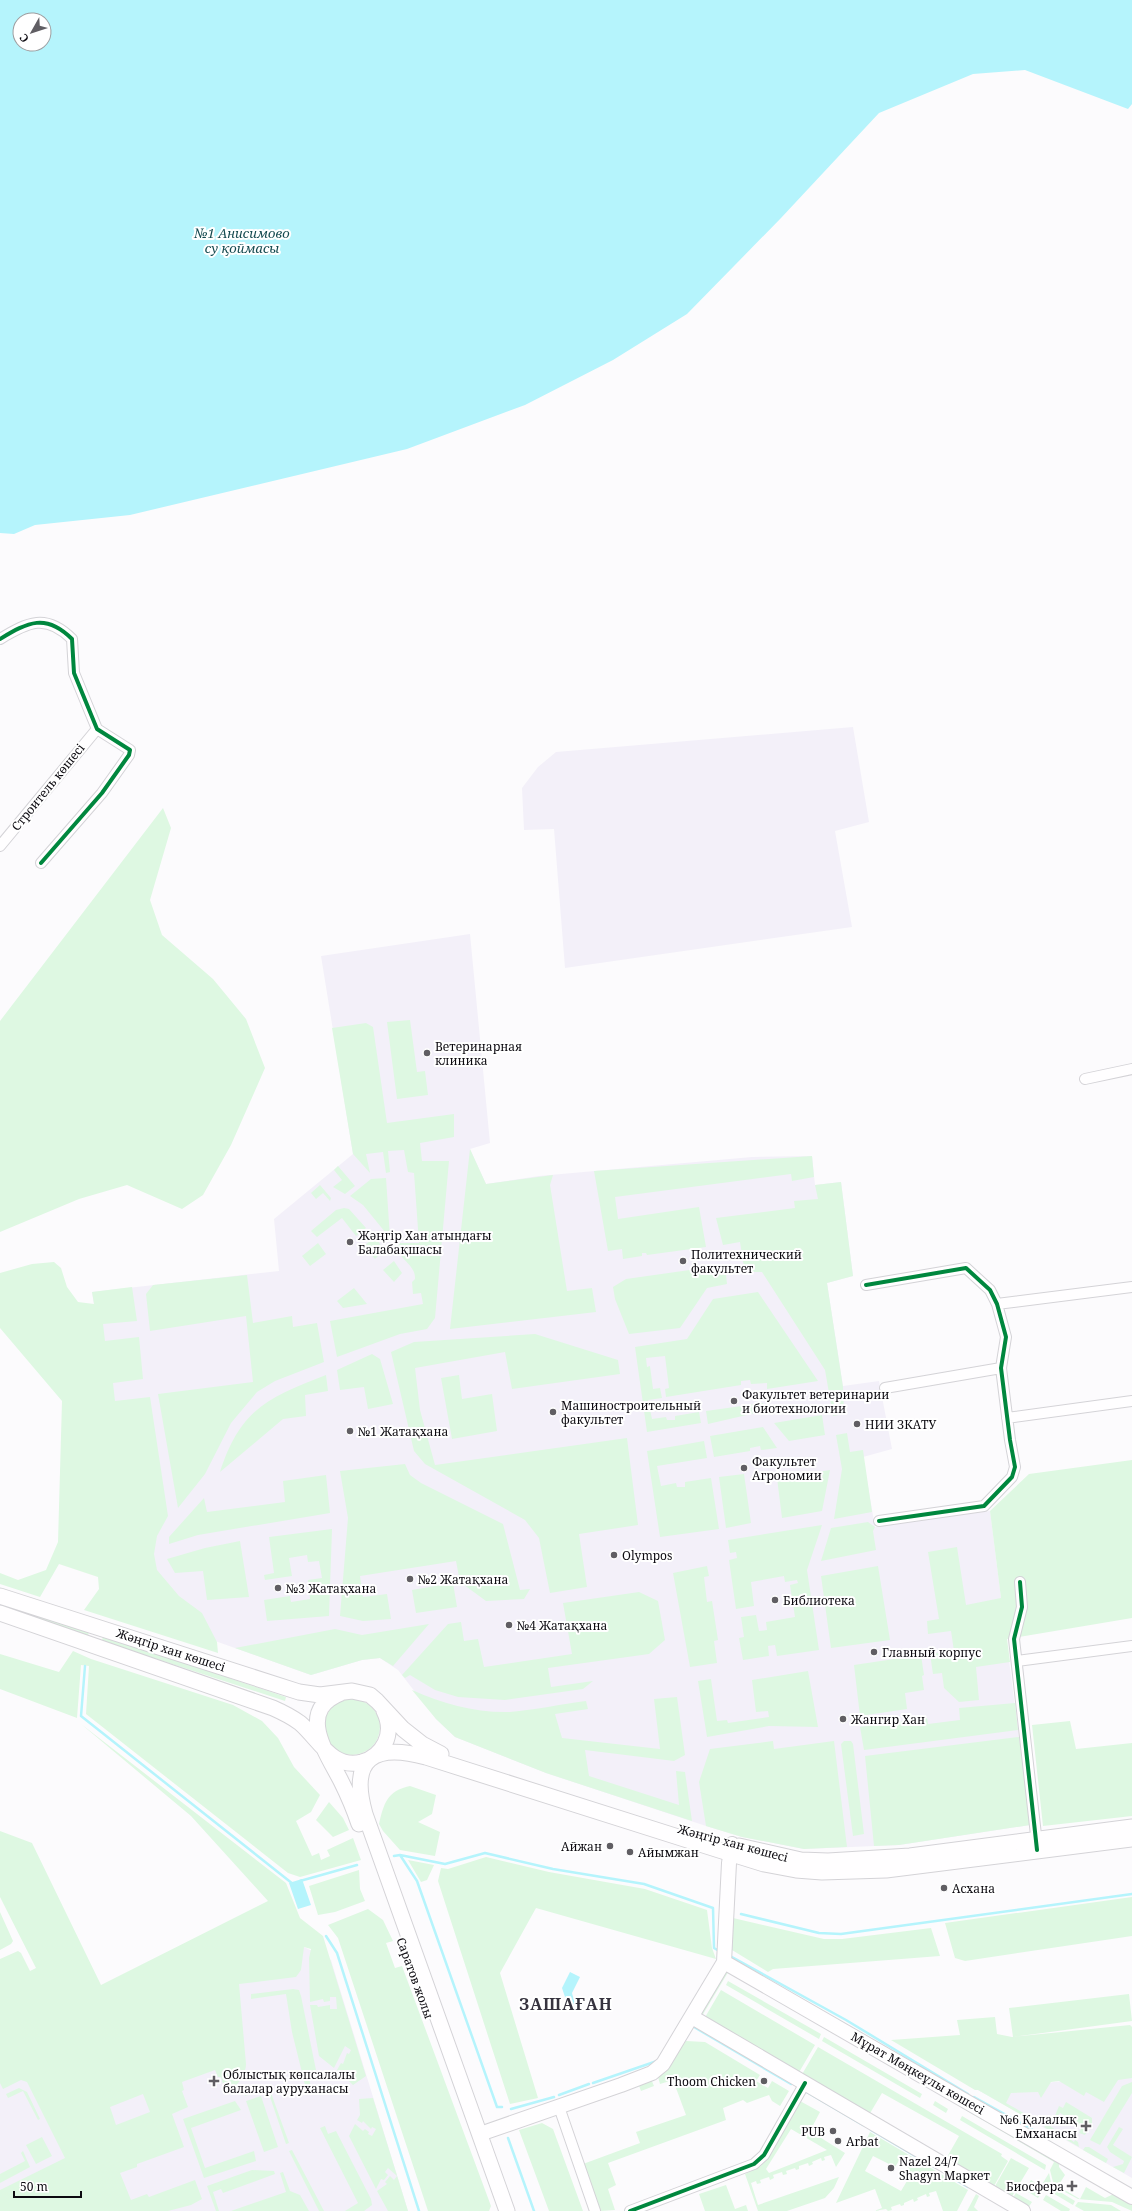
<svg xmlns="http://www.w3.org/2000/svg" width="1132" height="2211" font-family="'Noto Serif',serif">
	<style>
		.built { fill: #f3f0f9 }
		.green { fill: #def8e2; fill-rule: evenodd }
		.water { fill: #b5f4fc; fill-rule: evenodd }
		.lines { fill: none; stroke-linecap: round; stroke-linejoin: round }
		.stream { stroke: #b5f4fc; stroke-width: 2.5 }
		.minor-casing { stroke: #d4d3d7; stroke-width: 12 }
		.secondary-casing { stroke: #d4d3d7; stroke-width: 16 }
		.primary-casing { stroke: #d4d3d7; stroke-width: 17 }
		.minor { stroke: #fffeff; stroke-width: 10 }
		.secondary { stroke: #fffeff; stroke-width: 14 }
		.primary { stroke: #fffeff; stroke-width: 15 }
		.cycleway-casing { stroke: #fff; stroke-width: 6 }
		.cycleway { stroke: #00873e; stroke-width: 4 }
		.poi-dot { fill: #605e63; stroke: #fff; stroke-width: 1.5 }
		.labels { text-anchor: middle; dominant-baseline: central; stroke-width: 4; stroke-linejoin: round; paint-order: stroke }
		.street-label { font-size: 12px; fill: #0c0a10; stroke: #fff }
		.poi-label { font-size: 12px; fill: #0c0a10; stroke: #fff; text-anchor: start }
		.water-label { font-size: 13px; font-style: italic; fill: #13494f; stroke: #fff }
		.district-label { font-size: 16px; font-weight: bold; letter-spacing: 1px; fill: #36333f; stroke: #fff }
	</style>
	<rect width="100%" height="100%" fill="#fcfbfd"/>
	<path class="built" d="M853,727L869,822L835,831L852,927L565,968L554,829L524,830L522,788L538,767L556,752Z
		M470,934L490,1143L470,1149L486,1184L539,1176L606,1170L752,1157L812,1156L815,1185L841,1182L853,1276L827,1283L843,1386L879,1381L892,1449L863,1457L875,1527L990,1511L1030,1825L899,1845L804,1849L742,1837L706,1826L546,1773L455,1737L436,1719L398,1670L380,1658L362,1660L311,1675L201,1636L132,1540L92,1292L279,1271L274,1219L353,1154L321,956Z
		M304,1947L331,1960L408,2211H127L51,2061Z
		M29,2059L108,2211H0V2073Z
		M1132,2074V2178L978,2090Z"/>
	<path class="green" d="M163,808L171,828L150,900L162,935L213,979L246,1019L265,1068L231,1145L203,1195L182,1209L127,1185L79,1199L0,1232V1021Z
		M410,1020L417,1072L425,1071L428,1095L397,1099L387,1022Z
		M366,1023L373,1027L387,1123L454,1114V1137L420,1143L422,1161H449L435,1318L427,1329L400,1334L337,1357L330,1321L423,1304L421,1293L413,1294L412,1282L415,1279C416,1264 396,1258 395,1243H419L414,1173L408,1172L404,1150L388,1151L390,1172L386,1173L383,1152L366,1154L370,1173L353,1154L332,1028Z
		M470,1149L486,1184L553,1175L550,1185L567,1291L592,1288L596,1312L450,1329Z
		M812,1156L814,1177L792,1181L791,1174L615,1197L618,1219L699,1207L706,1247L647,1255L646,1253H642V1256L623,1259L622,1249L608,1251L594,1171Z
		M338,1166L355,1186L345,1194L333,1187L342,1180L334,1170Z
		M386,1178L390,1238L363,1205L350,1196L371,1179Z
		M841,1182L853,1276L827,1283L843,1387L844,1414L833,1416L825,1370L762,1272H747L743,1262L740,1242L723,1245L716,1218L795,1208L794,1201L818,1199L815,1185Z
		M320,1185L331,1198L330,1201L323,1193L316,1199L311,1193Z
		M344,1208L349,1209L366,1228L356,1236L342,1218L317,1237L311,1231L336,1210Z
		M371,1240L378,1241L384,1250L375,1259L364,1246Z
		M318,1243L326,1254L310,1266L302,1256Z
		M394,1261L402,1273L394,1282L383,1270Z
		M54,1262L61,1268L67,1287L78,1302L94,1304L92,1292L132,1287L137,1321L103,1324L105,1341L139,1337L143,1379L113,1383L115,1401L150,1397L168,1516L157,1536L154,1554L157,1570L179,1596L202,1613L217,1642L218,1653L84,1610L99,1589L98,1577L59,1564L40,1597L0,1584V1573L18,1580L46,1570L58,1542L62,1401L0,1328V1273L32,1264Z
		M725,1265L727,1284L707,1288L680,1328L629,1334L615,1299L613,1287L626,1279Z
		M247,1275L253,1323L292,1316L293,1327L317,1323L324,1362L275,1381L257,1392L231,1423L205,1474L178,1508L158,1394L253,1382L246,1316L150,1331L146,1294L153,1285Z
		M354,1288L367,1304L343,1308L337,1301Z
		M758,1292L818,1381L767,1389V1383L751,1384L750,1380L741,1381V1385L666,1397L665,1389L669,1388L665,1356L646,1358L647,1367L650,1366L653,1389L660,1388L662,1398L648,1400L652,1419L666,1417L667,1420H675V1416L699,1412L701,1423L647,1432L635,1347L687,1339L713,1299Z
		M535,1334L618,1360L620,1374L512,1389L505,1352L415,1368L420,1410L435,1465L627,1438L638,1525L579,1534L587,1587L550,1593L539,1538L525,1520L425,1464L414,1451L391,1352L414,1342Z
		M372,1354L380,1359L393,1404L368,1409L364,1387L340,1390L337,1370Z
		M326,1375L328,1391L305,1395L306,1416L283,1419L220,1472C240,1409 269,1397 326,1375Z
		M459,1375L462,1399L492,1394L497,1431L452,1439L441,1378Z
		M763,1403L764,1411L708,1424L706,1411Z
		M822,1415L825,1435L789,1441L774,1423Z
		M763,1427L777,1448L761,1450L760,1446L750,1448V1451L714,1457L710,1436Z
		M847,1433L850,1452L863,1450L872,1512L834,1519L842,1469L836,1435Z
		M704,1441L707,1458L657,1466L661,1486L676,1483L677,1487H685V1482L711,1478L719,1529L660,1537L647,1451Z
		M1132,1460V1618L1007,1639L1010,1662L976,1667L979,1700L959,1702L944,1688L942,1673L933,1674L930,1654L954,1651L951,1631L928,1634L927,1621L939,1619L928,1552L957,1547L966,1605L1001,1598L990,1511L1029,1474Z
		M405,1464L410,1475L421,1483L503,1524L520,1590L530,1589L524,1599L486,1601L460,1582L456,1561L360,1576L363,1597L387,1594L391,1619L363,1621L340,1616L348,1518L340,1471Z
		M830,1470L822,1511L782,1518L777,1478Z
		M744,1474L751,1523L726,1528L719,1477Z
		M326,1475L330,1513L198,1535L169,1544V1537L204,1498L207,1512L285,1502L283,1481Z
		M868,1522L875,1527L873,1531L876,1550L821,1561L831,1528Z
		M822,1525L807,1570L819,1650L777,1656L775,1645L768,1646L769,1656L743,1660L739,1638L744,1637L741,1617L756,1615L759,1631L767,1630L766,1622L795,1617L790,1585L798,1583L797,1580L785,1582L784,1576L751,1582L754,1606L736,1609L729,1560L737,1558L736,1552L730,1553L728,1540Z
		M332,1529L329,1616L267,1621L264,1600L290,1596L291,1602L310,1599L308,1580L322,1578L319,1561L308,1562L307,1555L289,1558L292,1576L265,1580L264,1575L274,1573L269,1537Z
		M240,1541L249,1597L207,1600L203,1571L175,1573L167,1559L205,1548Z
		M707,1566L709,1576L704,1577L707,1602L712,1601L718,1640L714,1641L717,1663L690,1667L673,1573Z
		M878,1566L890,1640L831,1648L821,1576Z
		M453,1583L457,1607L416,1613L412,1590Z
		M639,1592L658,1601L665,1640L649,1654L548,1668L551,1687L593,1681L583,1689L505,1700L458,1697L435,1690L410,1675L405,1678L402,1675L448,1624L461,1622L464,1641L478,1639L484,1667L572,1654L563,1603Z
		M0,1604L89,1631L88,1636L0,1608Z
		M429,1624L393,1666L380,1658L362,1660L311,1675L235,1648L335,1629L362,1635Z
		M103,1636L286,1697L285,1701L102,1641Z
		M73,1651L91,1659L233,1705L262,1721L278,1738L294,1767L320,1795L311,1812L296,1821L312,1856L319,1853L321,1860L330,1856L327,1850L353,1838L361,1860L300,1877L288,1873L86,1714L89,1666L81,1665L77,1718L0,1689V1654L59,1672Z
		M921,1655L924,1675L922,1676L924,1690L905,1693L907,1709L860,1716L854,1665Z
		M808,1671L818,1727L769,1726L707,1737L698,1681L711,1679L717,1721L727,1720L728,1723L769,1717L768,1711L756,1712L752,1680Z
		M412,1690C443,1704 476,1713 510,1712C535,1710 561,1704 586,1701L588,1709L555,1714L562,1738L660,1749L654,1699L677,1697L685,1755L674,1761L585,1750L589,1776L679,1805L676,1771L685,1772L692,1821L546,1773L455,1737L436,1719Z
		M324 1727a28 28 0 1 1 56 0a28 28 0 1 1-56 0Z
		M1015,1703L1018,1730L864,1750L860,1727L927,1718L928,1724L960,1720L959,1708Z
		M1070,1721L1076,1749L1132,1743V1816L1043,1826L1032,1725Z
		M81,1724L286,1883L300,1918L323,1936L366,2076L353,2085L337,2070L341,2063L343,2064L347,2053L349,2054L351,2050L345,2046L334,2068L319,2056L310,2005H317L318,2007L330,2005V2009H337L336,1997H330V2001L324,2002L323,1999L310,2002L309,1958L311,1949L304,1947L301,1970L296,1977L239,1984L246,2064C246,2075 236,2088 226,2094L221,2077H218L215,2070L182,2082L184,2090L182,2091L188,2107L172,2114L184,2147L137,2164V2167L120,2173L131,2200L147,2194L149,2197L195,2180L202,2199L191,2205L168,2211H0V2190L65,2158L27,2082L21,2080L3,2089L0,2083V1959L18,1951L21,1953L30,1971L36,1968L0,1897V1831L32,1843L101,1985L268,1901L191,1816ZM143,2094L150,2112L116,2125L110,2107Z
		M1019,1737L1030,1825L899,1845L874,1846L865,1756Z
		M773,1741L774,1749L834,1741L847,1847L804,1849L742,1837L706,1826L699,1782L710,1749Z
		M844,1741H851L853,1744L864,1834L853,1836L841,1744Z
		M410,1786L436,1795L432,1814L418,1822L440,1832L435,1856L400,1850L383,1831L379,1824C384,1803 387,1791 410,1786Z
		M329,1802L343,1818L349,1830L333,1837L316,1820Z
		M486,1857L549,1872L645,1889L707,1910L712,1948L716,1959L536,1908L500,1973L538,2098L510,2104L438,1881L441,1868L448,1869Z
		M408,1860L434,1865L427,1880L421,1882Z
		M359,1870L360,1889L365,1901L335,1912L318,1915L309,1886Z
		M1132,1897V1936L965,1961L955,1958L945,1923Z
		M368,1909L383,1920L393,1941L386,1943L395,1968L402,1966L491,2206L489,2211H428L338,1938L328,1925Z
		M0,1912L13,1941L11,1944L0,1950Z
		M733,1918L824,1939H842L931,1928L940,1956L773,1969L768,1972L732,1950Z
		M730,1969L702,2016V2012L722,1975Z
		M728,1981L821,2034L819,2039L726,1985Z
		M293,1989L299,1990L301,1996L317,2075L309,2078L311,2087L306,2089L292,2032L286,1994L251,1999V1994Z
		M721,1990L815,2045L798,2074L704,2019Z
		M1129,1994L1132,2021L1013,2037L1009,2008Z
		M995,2017L997,2034L1012,2037L1130,2025L1132,2027V2078L1118,2080L1104,2102L1086,2092L1084,2096L1059,2081L1051,2082L1041,2098L1038,2092L1011,2093L1006,2103L1036,2120L1038,2117L1041,2121L1039,2125L978,2090H975L891,2040L960,2035L957,2020Z
		M824,2037L922,2094L920,2098L822,2041Z
		M686,2041L705,2042L760,2075L756,2081L768,2088L772,2081L789,2091L780,2106L772,2101L769,2095L747,2103L743,2100L723,2108L726,2120L608,2163L616,2185L608,2189L615,2210L600,2211L583,2164L640,2143L636,2132L686,2115L673,2080L660,2084L658,2077L664,2072Z
		M818,2047L1002,2154L1001,2156L1008,2161L994,2186L946,2159L959,2136L882,2093L869,2115L801,2076Z
		M651,2079L654,2086L641,2091L638,2083Z
		M1132,2082V2093L1100,2145L1090,2140L1122,2086Z
		M253,2086L259,2091L245,2096V2090Z
		M19,2088L27,2092L40,2119L38,2120L23,2091L8,2098L6,2094Z
		M271,2093L289,2143L286,2144L269,2094Z
		M261,2096L278,2147L264,2152L246,2101Z
		M373,2098L408,2211H388L377,2191L387,2184L385,2182L390,2176L394,2180L397,2176L388,2168L385,2172L388,2175L384,2180L381,2179L376,2189L349,2136L355,2124L363,2131L365,2129L369,2132L368,2134L372,2136L376,2129L372,2127L371,2129L363,2121L362,2123L357,2120L360,2115L359,2099Z
		M235,2101L241,2110L191,2128L205,2168L254,2151L256,2161L204,2178L183,2119Z
		M800,2101L820,2112L810,2131L845,2153L836,2167L831,2155L824,2157L825,2160L822,2161L821,2158L812,2162L813,2164L809,2166L808,2163L799,2166V2169L796,2170L795,2168L786,2171L787,2174L783,2175L782,2172L773,2175L774,2178L770,2180L769,2177L760,2180L761,2183L757,2184L756,2181L751,2183L758,2205L839,2177L834,2188L825,2198L787,2211H758L745,2174L761,2166ZM791,2129L827,2150L769,2173L766,2169Z
		M935,2101L948,2109L946,2113L933,2105Z
		M1066,2102L1092,2118V2123L1085,2135L1079,2133L1082,2127L1060,2113L1056,2119L1054,2118L1059,2106L1063,2108Z
		M961,2105L1059,2162V2167L1065,2175L1058,2186L1080,2199L1086,2187L1105,2198L1116,2193L1132,2203V2211L1112,2202L1078,2199L1054,2186L1050,2170L1054,2162L962,2108Z
		M962,2116L1046,2165L1045,2170L960,2120Z
		M542,2123L553,2129L583,2211H549L519,2130Z
		M1047,2124L1074,2142L1075,2140L1078,2142L1079,2147L1044,2127Z
		M325,2126L328,2134L336,2131L371,2199L372,2205L364,2211H345L358,2203L320,2128Z
		M1119,2127L1123,2129L1113,2145L1132,2157L1124,2173L1113,2167L1123,2164L1124,2161L1110,2152L1107,2147Z
		M870,2132L968,2190L957,2211H943L936,2191L929,2193L930,2196L927,2197L926,2194L917,2198L918,2200L914,2202L913,2199L904,2203V2205L901,2206L900,2204L891,2207L892,2210L888,2211L886,2209L874,2211L882,2208L875,2189L836,2203ZM873,2156L895,2167L900,2159L909,2164L904,2172L910,2176L901,2191L865,2171Z
		M42,2137L52,2156L36,2164L26,2145Z
		M1085,2147H1089L1108,2159L1106,2163L1083,2150Z
		M292,2150L324,2211H319L289,2151Z
		M23,2151L30,2167L0,2183V2174L25,2161L21,2153Z
		M1011,2158L1029,2168L1011,2198L994,2188Z
		M252,2170L274,2171L275,2174L223,2193L221,2189L213,2192L219,2211H216L207,2186Z
		M283,2172L290,2191L300,2195L309,2211H231L286,2192L280,2173Z
		M1049,2173L1052,2187L1075,2201L1073,2205L1041,2186Z
		M1031,2180L1037,2184L1034,2188L1042,2192L1038,2198L1025,2190Z
		M726,2185L735,2209L746,2205L748,2211H705L699,2194Z
		M1016,2193L1032,2202L1028,2208L1012,2199Z
		M976,2194L979,2196L974,2207L978,2211H967Z
		M1046,2195L1070,2209L1069,2211H1061L1043,2200Z
		M1078,2202L1111,2205L1121,2211H1084L1075,2206Z"/>
	<path class="water" d="M0,0H1132V104L1128,109L1025,70L973,74L879,113L781,218L687,314L613,360L525,405L407,449L130,515L35,525L14,534L0,533ZM20,20H44V44H20Z
		M302,1879L311,1905L298,1909L289,1883Z
		M570,1972L580,1977L572,1993L575,2004L568,2006L562,1988Z"/>
	<g class="lines">
		<path class="stream" d="M85,1666L81,1716L293,1884
			M400,1855L445,1864L485,1853L553,1869L644,1884L713,1908L714,1948L719,1951
			M394,1856L400,1855L417,1881L497,2107H502
			M300,1881L357,1865
			M741,1914L819,1933L841,1934L1132,1894
			M326,1936L337,1953L419,2211
			M732,1957L846,2020L968,2094
			M694,2027L791,2084
			M593,2083L657,2061
			M805,2091L863,2125
			M559,2095L589,2084
			M974,2097L1033,2130
			M511,2109L554,2097
			M871,2130L934,2167
			M508,2138L534,2211
			M947,2175L968,2187"/>
		<g class="minor-casing">
			<path id="minor" d="M0,639C28,622 46,613 72,639L74,673L97,729L130,750L129,755L102,793L41,863
				M0,846L97,729
				M1085,1079L1132,1069
				M866,1285L966,1268L990,1290L997,1304L1006,1337L1001,1368L1010,1440L1015,1467L1012,1477L984,1506L879,1521
				M997,1304L1132,1287
				M885,1388L1001,1368
				M1007,1418L1132,1401
				M1020,1582L1022,1607L1014,1639L1037,1844
				M1017,1661L1132,1646
				M559,2107L595,2211
				M630,2211L754,2164L764,2155L805,2083"/>
		</g>
		<g class="secondary-casing">
			<path id="secondary" d="M724,1962L1132,2197
				M692,2017L1023,2211
				M480,2134L621,2085L652,2073L663,2064L724,1962L729,1863L732,1844"/>
		</g>
		<g class="primary-casing">
			<path id="primary" d="M0,1596L299,1692L320,1695L352,1691L370,1695L377,1701L403,1729L422,1744L441,1754
				M0,1613L273,1708C282,1712 292,1717 300,1723C319,1739 332,1770 362,1762C372,1759 380,1753 385,1743C390,1733 389,1721 384,1711
				M341,1693C295,1711 328,1755 341,1781C348,1795 354,1809 359,1824
				M739,1846L801,1860L828,1861L910,1856L1132,1827
				M507,2211L365,1814C349,1758 374,1743 426,1757L719,1850L764,1864L796,1870L822,1872L886,1870L1132,1839"/>
		</g>
		<use href="#minor" class="minor"/>
		<use href="#secondary" class="secondary"/>
		<use href="#primary" class="primary"/>
		<g class="cycleway-casing">
			<path id="cycleway" d="M0,639C28,622 46,613 72,639L74,673L97,729L130,750L129,755L102,793L41,863
				M866,1285L966,1268L990,1290L997,1304L1006,1337L1001,1368L1010,1440L1015,1467L1012,1477L984,1506L879,1521
				M1020,1582L1022,1607L1014,1639L1037,1850
				M630,2211L754,2164L764,2155L805,2083"/>
		</g>
		<use href="#cycleway" class="cycleway"/>
	</g>
	<g class="poi-dot">
		<circle cx="427" cy="1053" r="4"/>
		<circle cx="350" cy="1242" r="4"/>
		<circle cx="683" cy="1261" r="4"/>
		<circle cx="734" cy="1401" r="4"/>
		<circle cx="553" cy="1412" r="4"/>
		<circle cx="857" cy="1424" r="4"/>
		<circle cx="350" cy="1431" r="4"/>
		<circle cx="744" cy="1468" r="4"/>
		<circle cx="614" cy="1555" r="4"/>
		<circle cx="410" cy="1579" r="4"/>
		<circle cx="278" cy="1588" r="4"/>
		<circle cx="775" cy="1600" r="4"/>
		<circle cx="509" cy="1625" r="4"/>
		<circle cx="874" cy="1652" r="4"/>
		<circle cx="843" cy="1719" r="4"/>
		<circle cx="610" cy="1846" r="4"/>
		<circle cx="630" cy="1852" r="4"/>
		<circle cx="944" cy="1888" r="4"/>
		<path d="M212 2075h4v4h4v4h-4v4h-4v-4h-4v-4h4z"/>
		<circle cx="764" cy="2081" r="4"/>
		<path d="M1084 2120h4v4h4v4h-4v4h-4v-4h-4v-4h4z"/>
		<circle cx="833" cy="2131" r="4"/>
		<circle cx="838" cy="2141" r="4"/>
		<circle cx="891" cy="2168" r="4"/>
		<path d="M1070 2180h4v4h4v4h-4v4h-4v-4h-4v-4h4z"/>
	</g>
	<g class="labels">
		<g class="street-label">
			<text transform="translate(48 787) rotate(-51)">Строитель көшесі</text>
			<text transform="translate(171 1650) rotate(18)">Жәңгір хан көшесі</text>
			<text transform="translate(733 1843) rotate(15)">Жәңгір хан көшесі</text>
			<text transform="translate(415 1978) rotate(70)">Саратов жолы</text>
			<text transform="translate(918 2073) rotate(30)">Мұрат Мөңкеұлы көшесі</text>
		</g>
		<g class="poi-label">
			<text x="435" y="1046">Ветеринарная<tspan x="435" dy="14">клиника</tspan></text>
			<text x="358" y="1235">Жәңгір Хан атындағы<tspan x="358" dy="14">Балабақшасы</tspan></text>
			<text x="691" y="1254">Политехнический<tspan x="691" dy="14">факультет</tspan></text>
			<text x="742" y="1394">Факультет ветеринарии<tspan x="742" dy="14">и биотехнологии</tspan></text>
			<text x="561" y="1405">Машиностроительный<tspan x="561" dy="14">факультет</tspan></text>
			<text x="865" y="1424">НИИ ЗКАТУ</text>
			<text x="358" y="1431">№1 Жатақхана</text>
			<text x="752" y="1461">Факультет<tspan x="752" dy="14">Агрономии</tspan></text>
			<text x="622" y="1555">Olympos</text>
			<text x="418" y="1579">№2 Жатақхана</text>
			<text x="286" y="1588">№3 Жатақхана</text>
			<text x="783" y="1600">Библиотека</text>
			<text x="517" y="1625">№4 Жатақхана</text>
			<text x="882" y="1652">Главный корпус</text>
			<text x="851" y="1719">Жангир Хан</text>
			<text x="602" y="1846" text-anchor="end">Айжан</text>
			<text x="638" y="1852">Айымжан</text>
			<text x="952" y="1888">Асхана</text>
			<text x="223" y="2074">Облыстық көпсалалы<tspan x="223" dy="14">балалар ауруханасы</tspan></text>
			<text x="756" y="2081" text-anchor="end">Thoom Chicken</text>
			<text x="1077" y="2119" text-anchor="end">№6 Қалалық<tspan x="1077" dy="14">Емханасы</tspan></text>
			<text x="825" y="2131" text-anchor="end">PUB</text>
			<text x="846" y="2141">Arbat</text>
			<text x="899" y="2161">Nazel 24/7<tspan x="899" dy="14">Shagyn Маркет</tspan></text>
			<text x="1064" y="2186" text-anchor="end">Биосфера</text>
		</g>
		<g class="water-label">
			<text x="242" y="233">№1 Анисимово<tspan x="242" dy="15">су қоймасы</tspan></text>
		</g>
		<g class="district-label">
			<text x="566" y="2004">ЗАШАҒАН</text>
		</g>
	</g>
	<g transform="translate(32 32) rotate(231)"><circle r="19" fill="#ffffff" stroke="#9e9d9f"/>
	<path d="M0-3L7 15L0 10L-7 15Z" fill="#605e63"/>
	<text y="-6" font-size="11" font-weight="bold" text-anchor="middle" fill="#0c0a10">С</text>
	</g>
	<path d="M14 2191v6h67v-6" fill="none" stroke="#0c0a10" stroke-width="2"/>
	<text x="20" y="2191" font-size="12" fill="#0c0a10" stroke="#ffffff" stroke-width="3" paint-order="stroke">50 m</text>
</svg>
